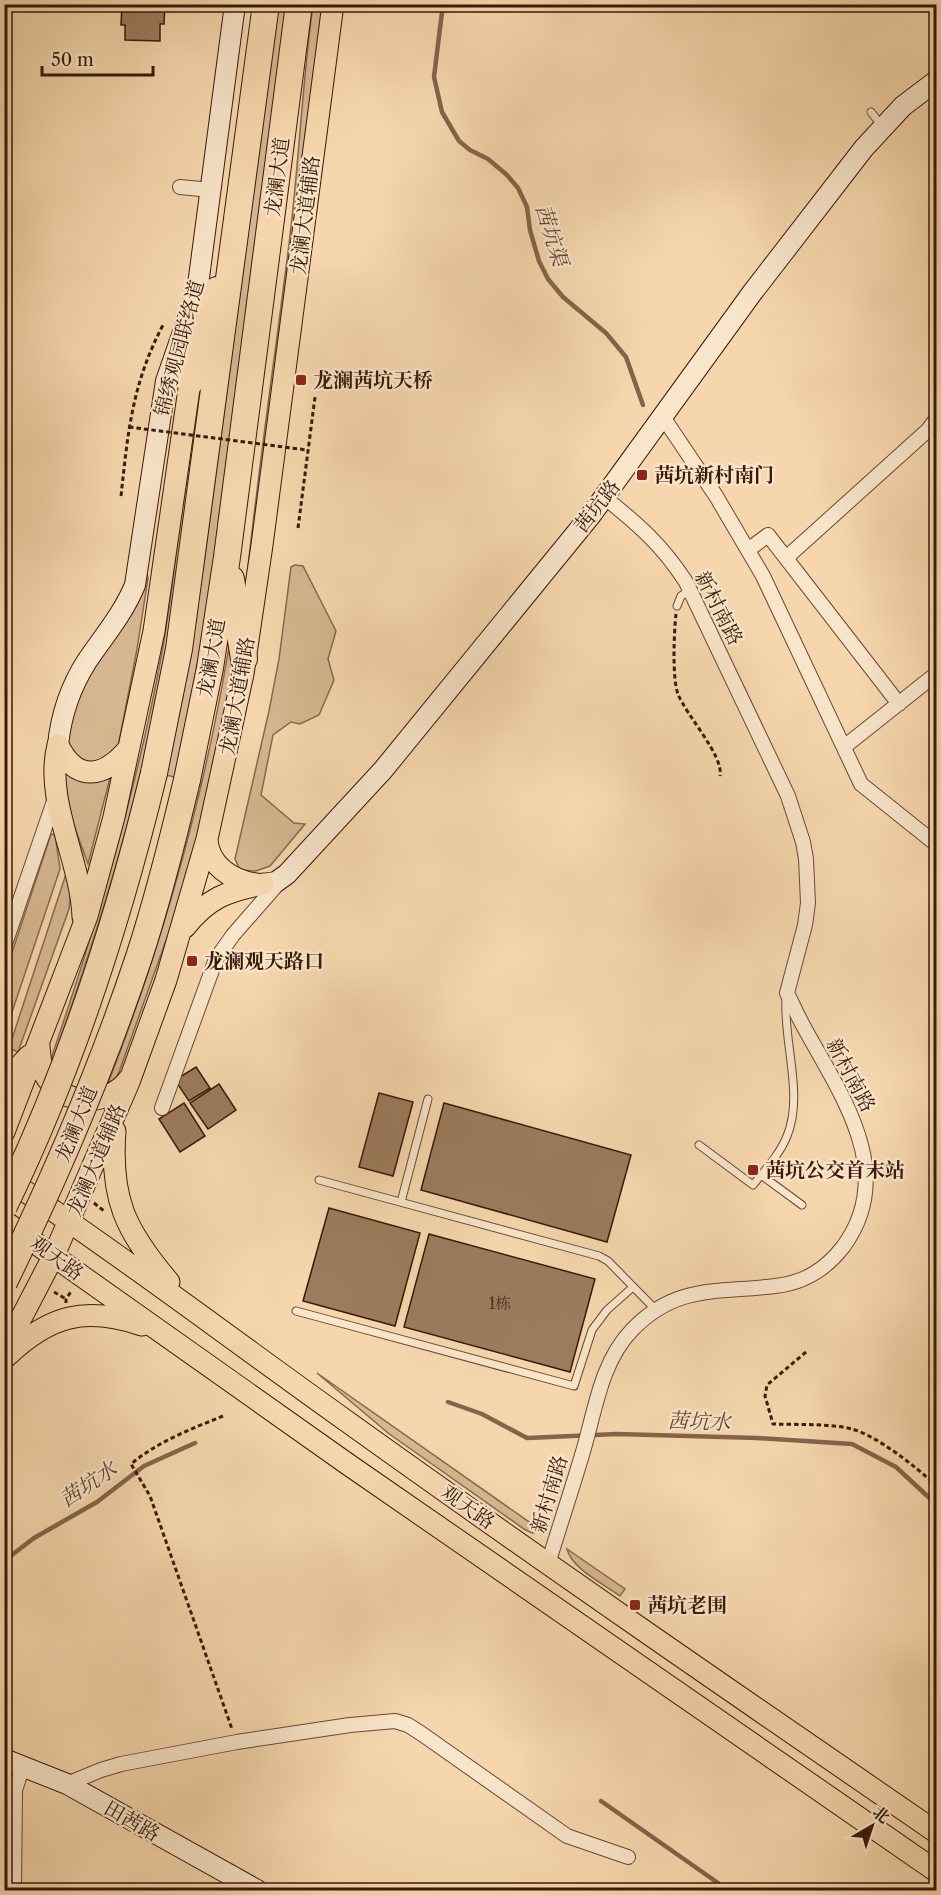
<svg xmlns="http://www.w3.org/2000/svg" width="941" height="1895" font-family="'Libre Caslon Text','Noto Serif SC',serif">
	<style>
		.green { fill: #d6b791; stroke: #88684d; stroke-width: 1.5 }
		.lines { fill: none; stroke-linecap: round; stroke-linejoin: round }
		.stream { stroke: #84644a; stroke-width: 4.5 }
		.building { fill: #9c7c5e; stroke: #3a1909; stroke-width: 1.5 }
		.lane-casing { stroke: #694832; stroke-width: 9 }
		.street-casing { stroke: #694832; stroke-width: 16 }
		.secondary-casing { stroke: #3a1909; stroke-width: 22 }
		.primary-casing { stroke: #3a1909; stroke-width: 23 }
		.highway-casing { stroke: #3a1909; stroke-width: 28 }
		.path { stroke: #3a1909; stroke-width: 3; stroke-dasharray: 4.5 3; stroke-linecap: butt }
		.lane { stroke: #f9e5ca; stroke-width: 7 }
		.street { stroke: #f9e5ca; stroke-width: 14 }
		.secondary { stroke: #f9e5ca; stroke-width: 20 }
		.primary { stroke: #f6d7ad; stroke-width: 21 }
		.highway { stroke: #f6d7ad; stroke-width: 26 }
		.highway-bridge-casing { stroke: #3a1909; stroke-width: 28; stroke-linecap: butt }
		.path-bridge { stroke: #3a1909; stroke-width: 3; stroke-dasharray: 4.5 3; stroke-linecap: butt }
		.highway-bridge { stroke: #f6d7ad; stroke-width: 26 }
		.poi-dot { fill: #8f2418; stroke: #f9e5ca; stroke-width: 2 }
		.labels { text-anchor: middle; dominant-baseline: central; stroke-width: 4.5; stroke-linejoin: round; paint-order: stroke }
		.number-label { font-size: 16px; fill: #52321e }
		.street-label { font-size: 20px; fill: #3a1909; stroke: #f9e5ca }
		.poi-label { font-size: 20px; font-weight: bold; fill: #3a1909; stroke: #f9e5ca; text-anchor: start }
		.water-label { font-size: 21px; font-style: italic; fill: #65452f; stroke: #f9e5ca }
	</style>
	<rect width="100%" height="100%" fill="#f6d7ad"/>
	<filter id="stains"><feTurbulence type="fractalNoise" baseFrequency=".00333" numOctaves="4"/><feColorMatrix values="0 0 0 0 .2 0 0 0 0 .09 0 0 0 0 .02 0 0 0 .5 -.17"/></filter>
	<radialGradient id="worn" r=".72"><stop offset=".6" stop-color="#630" stop-opacity="0"/><stop offset="1" stop-color="#630" stop-opacity=".3"/></radialGradient>
	<path class="green" d="M278,5H287L207,610L192,693L175,777L165,775L181,705L205,556Z
		M313,5H326L244,604C256,484 274,364 289,244C299,164 302,84 313,5Z
		M207,356C189,484 177,615 148,741C123,853 87,963 49,1071L52,1056C97,923 137,790 162,652C180,554 182,453 207,356Z
		M295,565L303,566L336,631L328,659L334,680L319,715L300,724L291,722L273,735L261,795L294,823L305,824L270,866L256,871L240,870L235,859L269,711L279,659L291,567Z
		M146,571L148,578L137,649L118,747L112,756L86,764L67,746L68,725L77,697Z
		M233,622L235,656L230,706L194,862L119,1072L114,1082L105,1091C165,939 208,783 233,622Z
		M63,767L112,770L88,864L67,806Z
		M51,834L55,835L60,869L5,1033V974Z
		M68,868L71,891L69,909L18,1052L9,1048Z
		M317,1373L542,1531L532,1533L524,1529L388,1433Z
		M567,1549L625,1589L620,1596C604,1584 572,1569 567,1549Z"/>
	<g class="lines">
		<path class="stream" d="M443,4L434,77L442,112L459,141L470,150L488,159L507,175L518,188L527,207L530,230L539,261L548,279L563,297L606,333L626,357L643,405
			M448,1402L482,1414L527,1438L617,1434L757,1438L852,1444L896,1467L936,1504
			M4,1561L34,1538L97,1502L144,1466L195,1443
			M601,1801L728,1890"/>
	</g>
	<path class="building" d="M122,4H165L164,24H160V41L125,40V25H121Z
		M196,1067L210,1088L189,1101L175,1080Z
		M219,1084L236,1110L208,1129L190,1103Z
		M379,1093L413,1102L393,1176L359,1167Z
		M184,1103L205,1136L180,1152L159,1119Z
		M444,1103L631,1155L607,1242L421,1190Z
		M329,1208L420,1233L395,1326L303,1301Z
		M429,1234L595,1279L570,1372L404,1327Z"/>
	<g class="lines">
		<g class="lane-casing">
			<path id="lane" d="M871,112L882,126
				M677,606L681,596L690,590
				M699,1145L753,1185C765,1170 780,1154 787,1136C804,1095 783,1041 786,998
				M761,1175L802,1205
				M319,1180L599,1256L608,1261L656,1310
				M401,1202L428,1099
				M296,1311L574,1386L592,1330L607,1310L633,1287"/>
		</g>
		<g class="street-casing">
			<path id="street" d="M180,187L211,190
				M663,417L716,496L763,576L861,784L936,844
				M748,550L768,535L899,704
				M786,558L928,430L936,419
				M844,747L936,674
				M4,947L55,798
				M162,1108L216,959L233,935L282,879
				M548,1564C559,1528 571,1492 582,1455C595,1413 600,1363 632,1330C676,1284 718,1293 775,1286C804,1283 825,1270 843,1247C898,1173 841,1095 805,1029C798,1017 793,1005 787,993L805,925L808,903L806,859L803,842L788,796L686,582C662,545 639,525 604,497
				M67,1784L101,1770L121,1764L237,1742L350,1725L395,1721L408,1725L422,1734L567,1836L628,1857
				M14,1890L15,1790L23,1766"/>
		</g>
		<g class="secondary-casing">
			<path id="secondary" d="M58,745C61,715 71,686 87,661C104,636 123,614 135,585L166,381L191,309L198,285L235,4
				M263,884L276,882L287,874L383,770L591,515L752,293L864,148L903,106L936,81
				M4,1759L67,1784L257,1890"/>
		</g>
		<g class="primary-casing">
			<path id="primary" d="M58,745C44,801 81,860 83,917
				M58,745C77,784 105,777 129,748
				M207,839C208,865 232,881 256,884
				M185,927C208,898 227,891 263,884
				M39,1046C40,1055 40,1065 44,1073C61,1107 107,1108 129,1079
				M4,1082L29,1056
				M115,1131C110,1199 125,1230 169,1282
				M4,1132L87,916L114,817L154,631L190,382
				M4,1177C120,1254 231,1339 345,1420C540,1560 738,1696 936,1832
				M4,1221L349,1465L936,1871
				M4,1351L54,1255L129,1082L166,980L207,839L243,674L262,545L333,4
				M7,1356C50,1315 85,1306 142,1325"/>
		</g>
		<g class="highway-casing">
			<path id="highway" d="M190,382L202,333L217,290
				M231,579L244,659
				M154,773L179,649L266,4
				M187,780L210,668L227,557L299,4"/>
		</g>
		<path class="path" d="M121,496C128,432 132,384 163,325
			M298,528L315,397
			M676,614C674,632 672,678 678,694C686,715 724,756 720,776
			M94,1203L104,1211
			M54,1292L66,1299
			M66,1303V1299L72,1290
			M806,1352L767,1385L765,1396L773,1424C798,1425 827,1423 852,1429C877,1436 917,1467 936,1486
			M223,1416C191,1429 157,1442 131,1464L150,1496L232,1729"/>
		<use href="#lane" class="lane"/>
		<use href="#street" class="street"/>
		<use href="#secondary" class="secondary"/>
		<use href="#primary" class="primary"/>
		<use href="#highway" class="highway"/>
		<g class="highway-bridge-casing">
			<path id="highway-bridge" d="M4,1206C71,1068 118,922 154,773
				M4,1282C56,1176 102,1068 139,957C158,899 173,839 187,780"/>
		</g>
		<path class="path-bridge" d="M129,427L307,450"/>
		<use href="#highway-bridge" class="highway-bridge"/>
	</g>
	<g class="poi-dot">
		<rect x="295" y="374" width="12" height="12" rx="3"/>
		<rect x="636" y="469" width="12" height="12" rx="3"/>
		<rect x="186" y="955" width="12" height="12" rx="3"/>
		<rect x="747" y="1164" width="12" height="12" rx="3"/>
		<rect x="629" y="1599" width="12" height="12" rx="3"/>
	</g>
	<g class="labels">
		<g class="number-label">
			<text x="500" y="1303">1栋</text>
		</g>
		<g class="street-label">
			<text transform="translate(277 177) rotate(-83)">龙澜大道</text>
			<text transform="translate(305 215) rotate(-83)">龙澜大道辅路</text>
			<text transform="translate(179 348) rotate(-75)">锦绣观园联络道</text>
			<text transform="translate(597 506) rotate(-52)">茜坑路</text>
			<text transform="translate(719 608) rotate(63)">新村南路</text>
			<text transform="translate(211 658) rotate(-80)">龙澜大道</text>
			<text transform="translate(237 696) rotate(-80)">龙澜大道辅路</text>
			<text transform="translate(851 1075) rotate(62)">新村南路</text>
			<text transform="translate(76 1124) rotate(-68)">龙澜大道</text>
			<text transform="translate(96 1160) rotate(-67)">龙澜大道辅路</text>
			<text transform="translate(57 1258) rotate(36)">观天路</text>
			<text transform="translate(549 1494) rotate(-73)">新村南路</text>
			<text transform="translate(468 1507) rotate(35)">观天路</text>
			<text transform="translate(132 1821) rotate(30)">田茜路</text>
		</g>
		<g class="poi-label">
			<text x="313" y="380">龙澜茜坑天桥</text>
			<text x="654" y="475">茜坑新村南门</text>
			<text x="204" y="961">龙澜观天路口</text>
			<text x="765" y="1170">茜坑公交首末站</text>
			<text x="647" y="1605">茜坑老围</text>
		</g>
		<g class="water-label">
			<text transform="translate(552 235) rotate(73)">茜坑渠</text>
			<text transform="translate(699 1421) rotate(2)">茜坑水</text>
			<text transform="translate(88 1484) rotate(-34)">茜坑水</text>
		</g>
	</g>
	<rect width="941" height="1895" fill="none" stroke="#f6d7ad" stroke-width="24"/>
	<rect x="6" y="6" width="929" height="1883" fill="none" stroke="#3a1909" stroke-width="3"/>
	<rect x="12" y="12" width="917" height="1871" fill="none" stroke="#3a1909" stroke-width="1.5"/>
	<g transform="translate(872 1826) rotate(39)" stroke="#f9e5ca" stroke-width="4.5" paint-order="stroke">
	<path d="M0-4.5L10 22L0 15L-10 22Z" fill="#3a1909"/>
	<text y="-9" font-size="16" font-weight="bold" text-anchor="middle" fill="#3a1909">北</text>
	</g>
	<path d="M42 66v9h111v-9" fill="none" stroke="#3a1909" stroke-width="3"/>
	<text x="51" y="66" font-size="18" fill="#3a1909" stroke="#f9e5ca" stroke-width="4.5" paint-order="stroke">50 m</text>
	<rect width="100%" height="100%" filter="url(#stains)"/>
	<rect width="100%" height="100%" fill="url(#worn)"/>
</svg>
